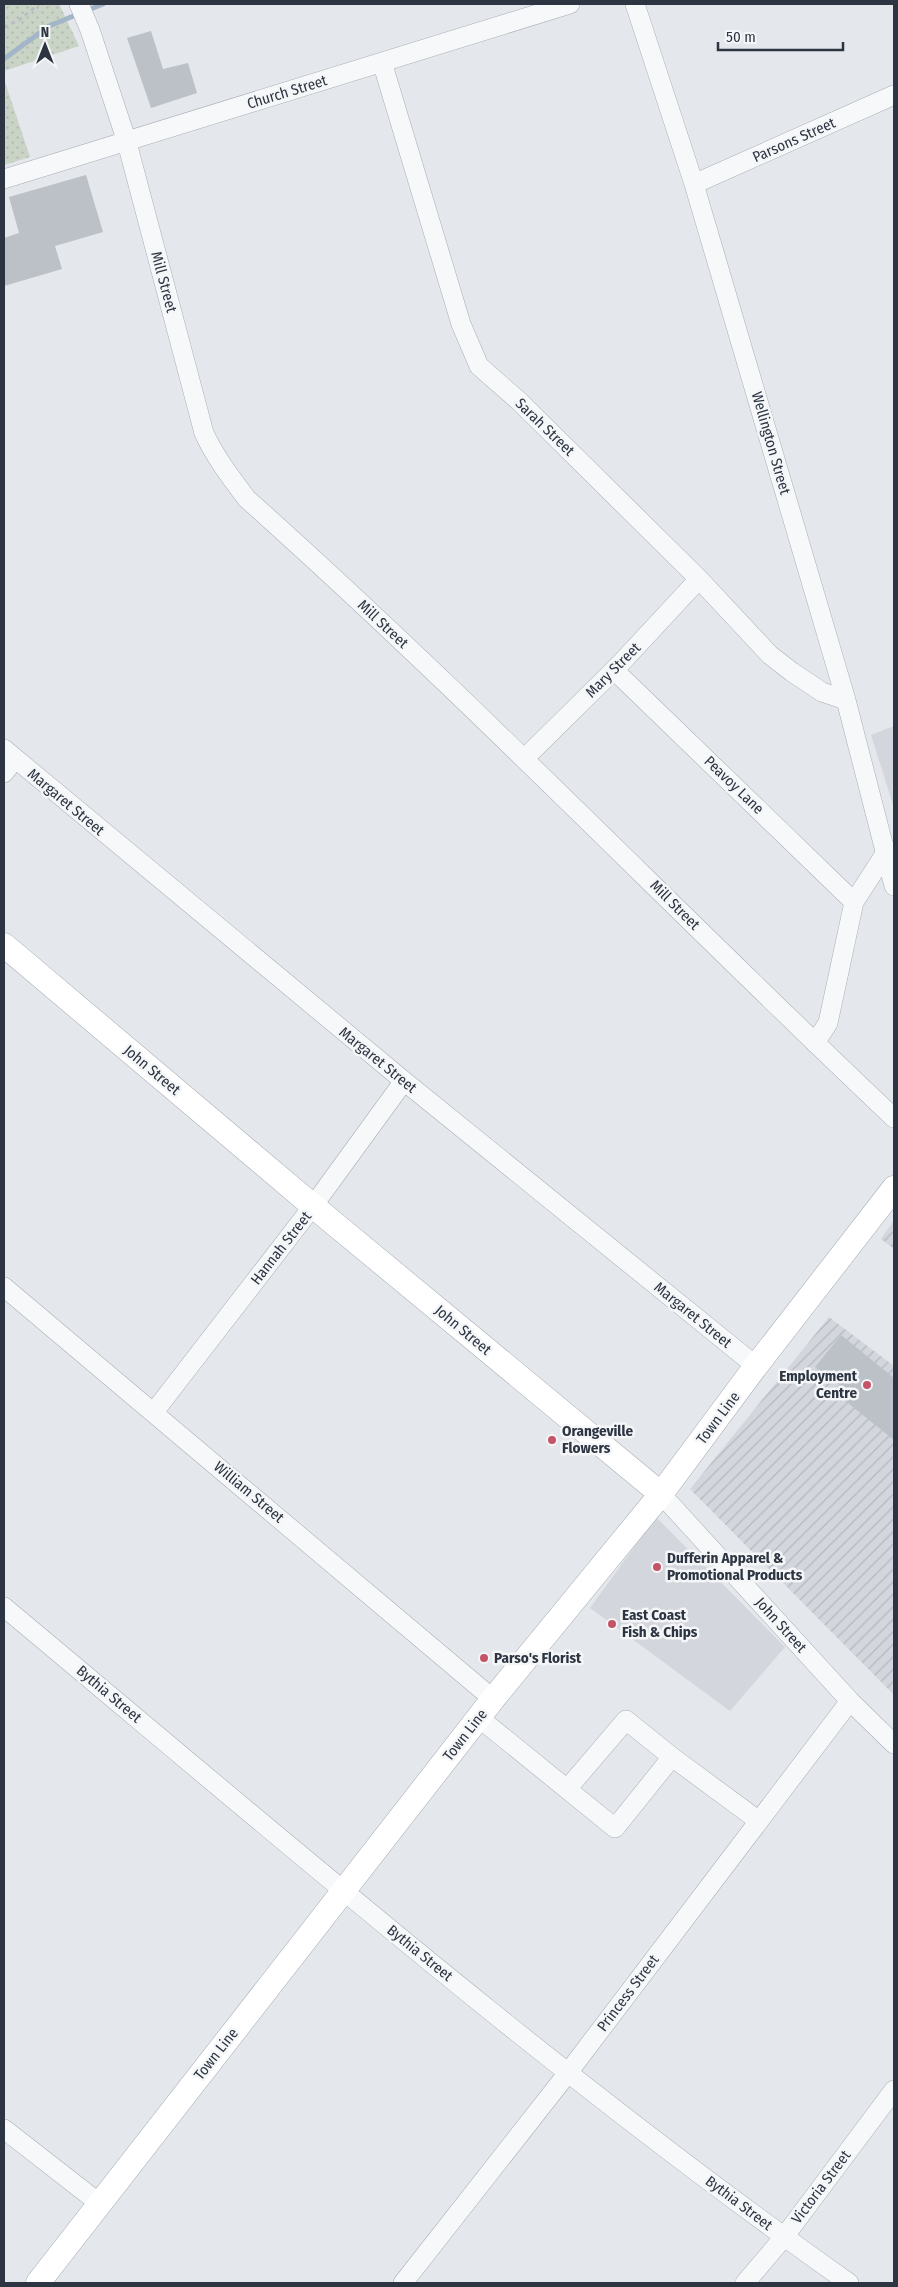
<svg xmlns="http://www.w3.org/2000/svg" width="898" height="2287" font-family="'Fira Sans Condensed',sans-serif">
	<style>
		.built { fill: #d3d6dd }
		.industrial { fill: url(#industrial-furrows) }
		.park { fill: url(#park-dots) }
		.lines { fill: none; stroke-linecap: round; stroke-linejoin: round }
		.stream { stroke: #a3b5c8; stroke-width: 5 }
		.building { fill: #bcc1c7 }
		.minor-casing { stroke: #a9aeb5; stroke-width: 20 }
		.major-casing { stroke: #a5acb6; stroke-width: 25 }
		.path { stroke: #babec3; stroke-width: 3; stroke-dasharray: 4 4; stroke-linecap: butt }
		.minor { stroke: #f7f8fa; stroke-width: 19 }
		.major { stroke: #fff; stroke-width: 24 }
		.poi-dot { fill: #c45568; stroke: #f4f6f8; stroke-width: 2 }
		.labels { text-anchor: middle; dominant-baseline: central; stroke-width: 5; stroke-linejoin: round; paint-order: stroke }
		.street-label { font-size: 15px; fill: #2d3542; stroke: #f4f6f8 }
		.poi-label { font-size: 15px; font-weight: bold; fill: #2d3542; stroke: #f4f6f8; text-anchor: start }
	</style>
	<defs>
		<pattern id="industrial-furrows" width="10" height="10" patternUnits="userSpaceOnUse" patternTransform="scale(1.25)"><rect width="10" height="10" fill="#d3d6dd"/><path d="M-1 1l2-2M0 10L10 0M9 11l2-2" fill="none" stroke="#b5b8bf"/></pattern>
		<pattern id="park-dots" width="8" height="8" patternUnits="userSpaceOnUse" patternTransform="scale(1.25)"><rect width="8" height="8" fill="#cad4c6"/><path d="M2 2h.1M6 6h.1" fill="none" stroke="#aeb7ab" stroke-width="1.8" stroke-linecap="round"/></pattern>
	</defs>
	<rect width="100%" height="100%" fill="#e4e7eb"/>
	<path class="built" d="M894,726V808L871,735Z
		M656,1517L785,1647L730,1711L590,1608Z"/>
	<path class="industrial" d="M894,1220V1249L881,1239Z
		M829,1317L894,1366V1695L690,1489Z"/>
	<path class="park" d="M4,4H59L79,46L4,71Z
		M4,79L30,157L4,165Z"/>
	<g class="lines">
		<path class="stream" d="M4,59L49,26L103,4"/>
	</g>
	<path class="building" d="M151,31L163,69L188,63L197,93L151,108L127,38Z
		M86,175L103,232L55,246L62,269L4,286V238L19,233L9,197Z
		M841,1335L894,1378V1440L843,1399L850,1392L815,1367Z"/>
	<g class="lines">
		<g class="minor-casing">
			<path id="minor" d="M79,4L90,30L126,139L204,433C215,457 231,478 247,499C470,698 677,913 894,1118
				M635,4L694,184L846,700L894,886
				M382,62L461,324L479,366L520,402L699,579L770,655L792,672L822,692L846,700
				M4,179L570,4
				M694,184L894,95
				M614,670L854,902
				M4,749L404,1081L756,1366
				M525,758L621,663L699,579
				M4,773L15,759
				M815,1043L828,1023L854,902L885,854L893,851
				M4,1287L493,1699
				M154,1412L313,1206L404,1081
				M661,1494L850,1701L894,1744
				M4,1607C281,1838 554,2075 849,2283
				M478,1717L615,1828L672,1757L626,1720L568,1788
				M672,1757L759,1821
				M4,2129L99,2203
				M403,2283L567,2074L850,1701
				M745,2283L784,2237L894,2090"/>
		</g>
		<g class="major-casing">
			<path id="major" d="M4,945L313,1206L661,1494
				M38,2283L493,1699L661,1494L756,1366L894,1188"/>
		</g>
		<path class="path" d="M4,27L19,20L39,4"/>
		<use href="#minor" class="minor"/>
		<use href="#major" class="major"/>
	</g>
	<g class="poi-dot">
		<circle cx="867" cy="1385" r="5"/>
		<circle cx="552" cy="1440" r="5"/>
		<circle cx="657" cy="1567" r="5"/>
		<circle cx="612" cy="1624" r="5"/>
		<circle cx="484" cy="1658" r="5"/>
	</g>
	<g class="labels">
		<g class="street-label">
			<text transform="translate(287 92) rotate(-17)">Church Street</text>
			<text transform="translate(794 140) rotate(-24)">Parsons Street</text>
			<text transform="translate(164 282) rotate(75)">Mill Street</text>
			<text transform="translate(545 427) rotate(44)">Sarah Street</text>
			<text transform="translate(771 443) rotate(74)">Wellington Street</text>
			<text transform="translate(383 624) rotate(43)">Mill Street</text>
			<text transform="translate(613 670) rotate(-45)">Mary Street</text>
			<text transform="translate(734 785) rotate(44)">Peavoy Lane</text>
			<text transform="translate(66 802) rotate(40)">Margaret Street</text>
			<text transform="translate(675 905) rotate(45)">Mill Street</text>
			<text transform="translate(378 1060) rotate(39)">Margaret Street</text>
			<text transform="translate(152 1070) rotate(40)">John Street</text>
			<text transform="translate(281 1248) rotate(-52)">Hannah Street</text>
			<text transform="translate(693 1315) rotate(39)">Margaret Street</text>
			<text transform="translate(463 1330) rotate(40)">John Street</text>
			<text transform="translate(718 1418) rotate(-53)">Town Line</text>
			<text transform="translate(249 1492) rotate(40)">William Street</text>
			<text transform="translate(781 1625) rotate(48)">John Street</text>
			<text transform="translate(109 1694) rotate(40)">Bythia Street</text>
			<text transform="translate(465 1735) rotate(-52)">Town Line</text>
			<text transform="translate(420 1953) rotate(39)">Bythia Street</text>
			<text transform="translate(628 1993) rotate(-53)">Princess Street</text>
			<text transform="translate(216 2054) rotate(-52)">Town Line</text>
			<text transform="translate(821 2187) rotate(-53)">Victoria Street</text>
			<text transform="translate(739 2203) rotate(37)">Bythia Street</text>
		</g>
		<g class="poi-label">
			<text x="857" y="1376" text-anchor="end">Employment<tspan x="857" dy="17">Centre</tspan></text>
			<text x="562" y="1431">Orangeville<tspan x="562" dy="17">Flowers</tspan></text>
			<text x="667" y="1558">Dufferin Apparel &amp;<tspan x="667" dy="17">Promotional Products</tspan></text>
			<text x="622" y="1615">East Coast<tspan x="622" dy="17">Fish &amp; Chips</tspan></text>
			<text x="494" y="1658">Parso's Florist</text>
		</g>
	</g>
	<rect width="898" height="2287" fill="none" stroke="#2d3542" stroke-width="10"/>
	<g transform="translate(45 45)" stroke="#f4f6f8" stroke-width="4" paint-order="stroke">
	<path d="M0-4L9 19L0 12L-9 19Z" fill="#2d3542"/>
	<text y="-8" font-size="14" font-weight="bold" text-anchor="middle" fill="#2d3542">N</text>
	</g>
	<path d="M718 42v8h125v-8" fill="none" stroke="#2d3542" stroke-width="2.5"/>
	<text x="726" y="42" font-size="15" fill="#2d3542" stroke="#f4f6f8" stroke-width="4" paint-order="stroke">50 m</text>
</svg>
